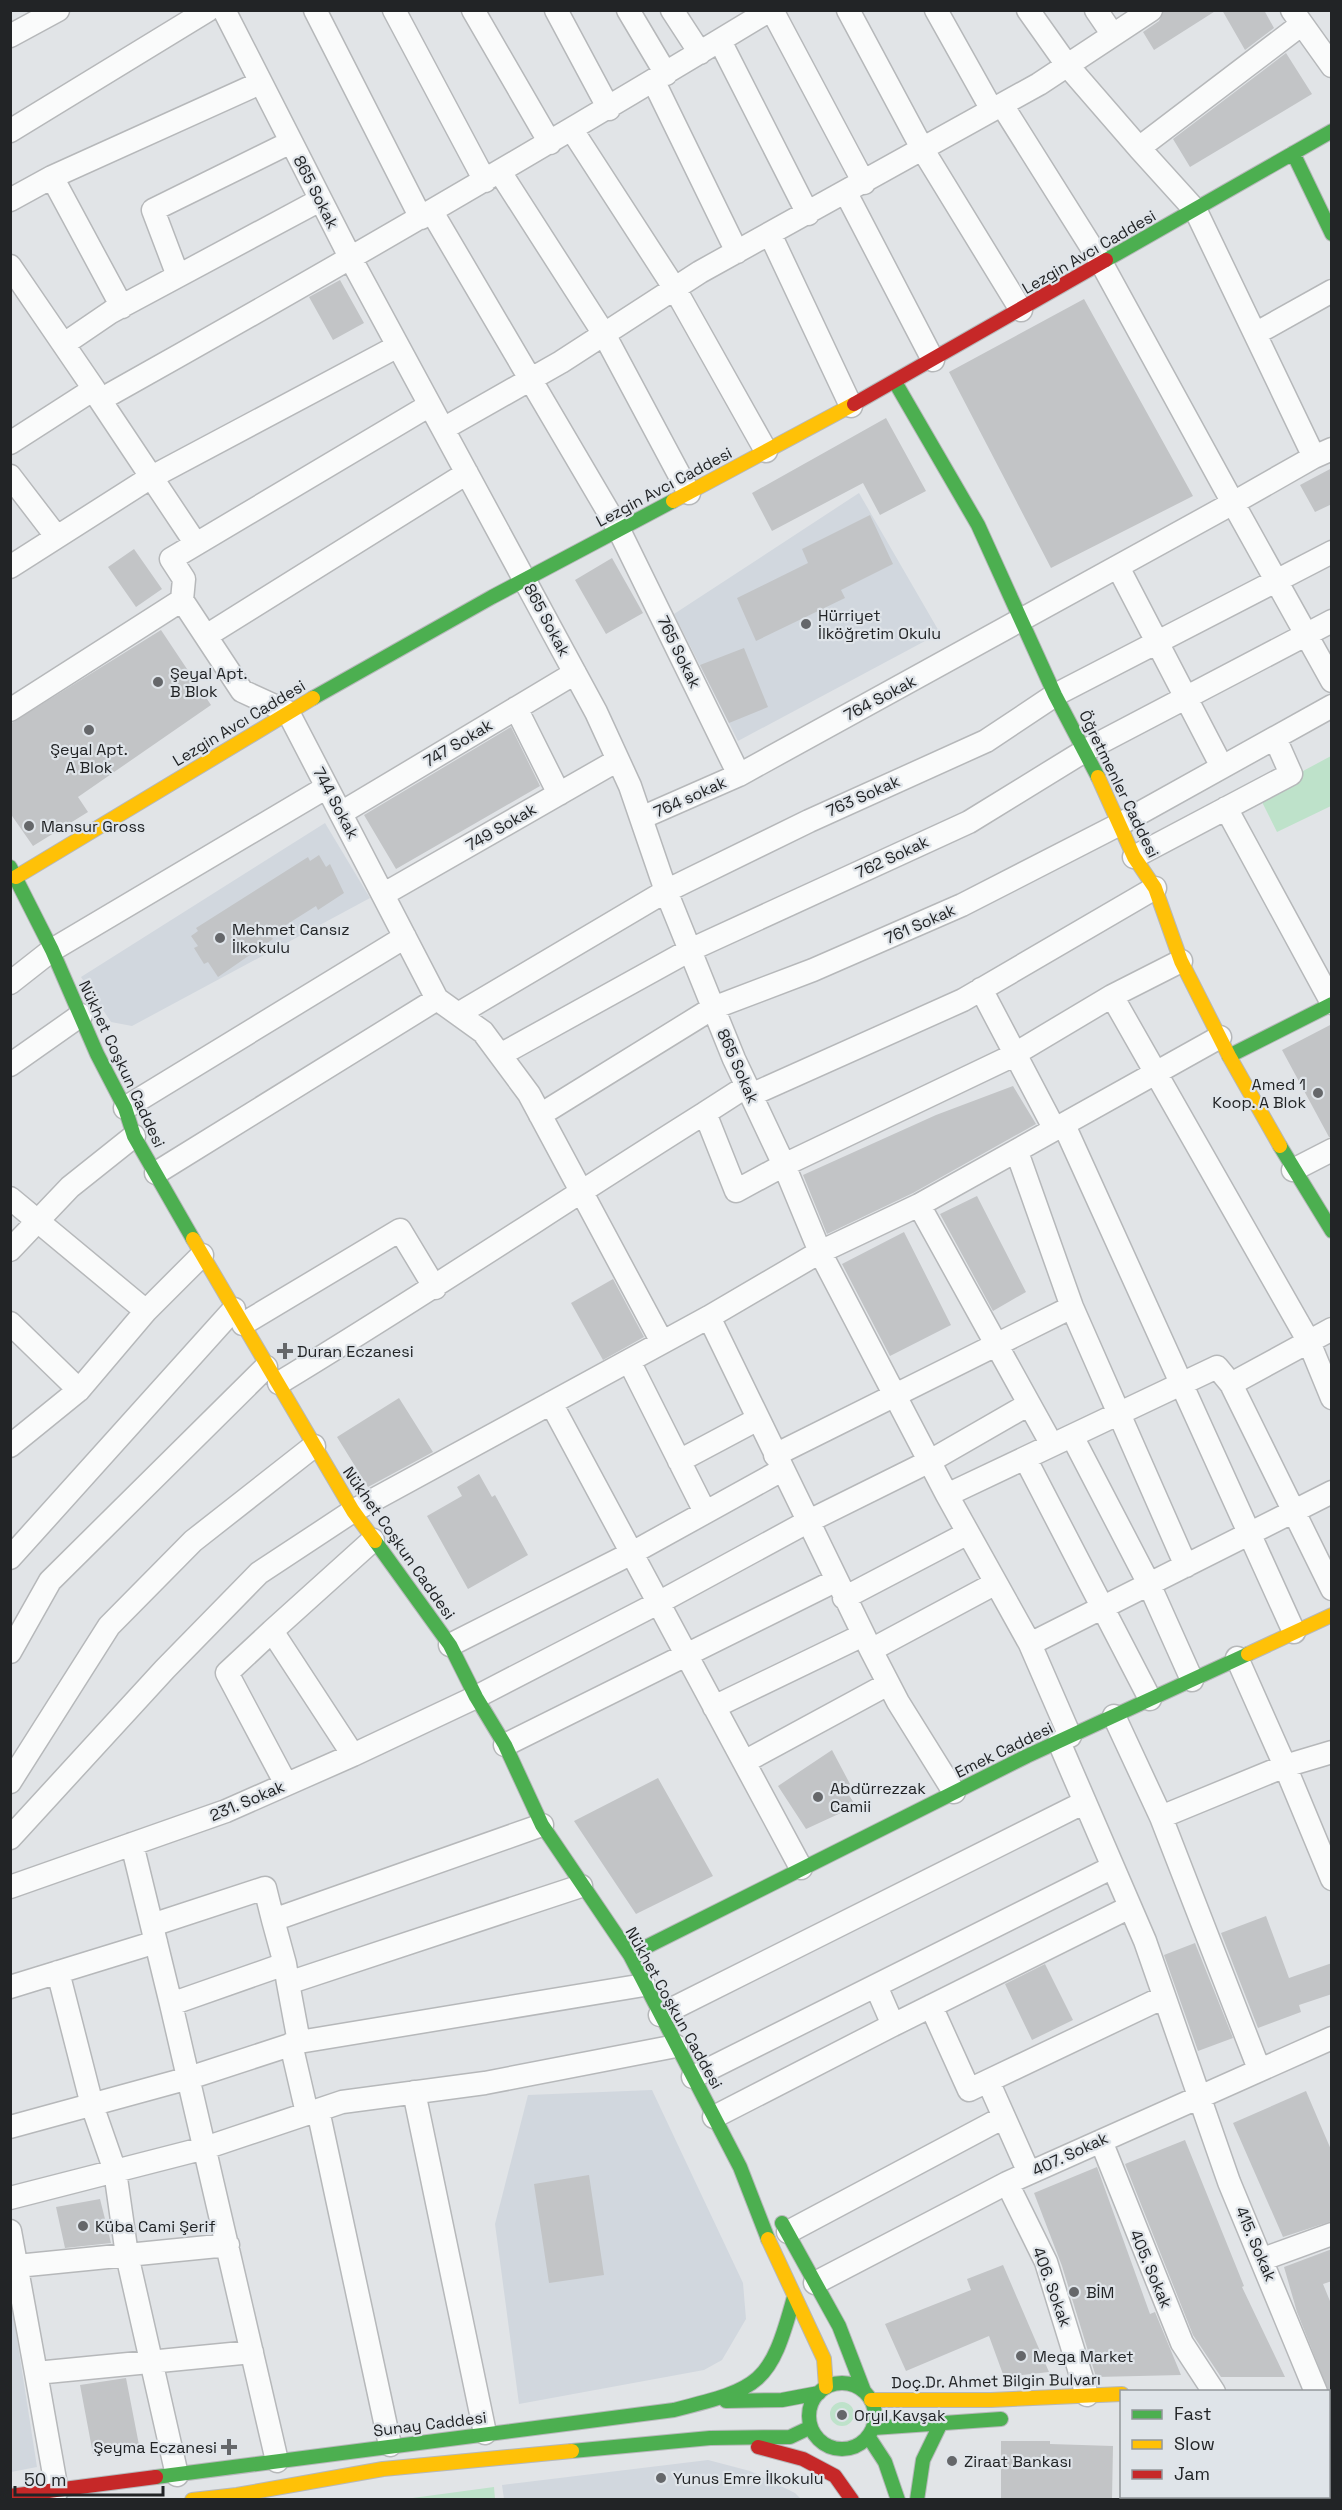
<svg xmlns="http://www.w3.org/2000/svg" width="1342" height="2510" font-family="'Space Grotesk',sans-serif">
	<style>
		.built { fill: #d1d7de }
		.green { fill: #bee2ca }
		.building { fill: #c2c4c6 }
		.lines { fill: none; stroke-linecap: round; stroke-linejoin: round }
		.street-casing { stroke: #b6b8ba; stroke-width: 25 }
		.fast-casing { stroke: #b6b8ba; stroke-width: 16 }
		.slow-casing { stroke: #b6b8ba; stroke-width: 16 }
		.jam-casing { stroke: #b6b8ba; stroke-width: 16 }
		.street { stroke: #fafbfb; stroke-width: 22 }
		.fast { stroke: #4caf50; stroke-width: 14 }
		.slow { stroke: #ffc107; stroke-width: 14 }
		.jam { stroke: #c62828; stroke-width: 14 }
		.poi-dot { fill: #65676a; stroke: #dfe4e9; stroke-width: 2 }
		.labels { text-anchor: middle; dominant-baseline: central; stroke-width: 4.5; stroke-linejoin: round; paint-order: stroke }
		.street-label { font-size: 16px; fill: #222426; stroke: #dfe4e9 }
		.poi-label { font-size: 16px; fill: #222426; stroke: #dfe4e9; text-anchor: start }
	</style>
	<rect width="100%" height="100%" fill="#e1e4e7"/>
	<path class="built" d="M859,493L940,633L738,741L674,614Z
		M325,823L370,898L132,1026L111,1022L81,977Z
		M652,2090L743,2283L746,2319L722,2360L704,2370L519,2404L495,2224L528,2095Z
		M11,2300L37,2467L11,2472H10Z
		M708,2460L750,2471L795,2493L801,2499H504L502,2485Z"/>
	<path class="green" d="M1331,756V806L1277,832L1261,800L1303,771Z
		M830 2414a12 12 0 1 1 24 0a12 12 0 1 1-24 0Z
		M494,2487L495,2499H405Z"/>
	<path class="building" d="M1164,10H1217L1154,50L1143,32L1159,21Z
		M1222,10H1264L1274,28L1245,50Z
		M1286,53L1312,94L1190,167L1173,139Z
		M340,280L364,323L333,340L309,297Z
		M1084,299L1193,496L1051,568L949,372Z
		M886,418L926,491L880,515L863,483L772,531L752,493Z
		M1332,468V504L1315,512L1300,485Z
		M870,515L893,564L841,590L845,598L756,641L737,598L808,563L802,549Z
		M134,549L162,589L136,607L108,567Z
		M612,558L643,613L606,634L575,580Z
		M161,630L211,705L78,797L88,812L33,846L10,813V724Z
		M744,648L768,707L729,723L700,665Z
		M511,727L540,786L396,869L364,815Z
		M319,855L326,867L330,864L344,893L318,910L316,906L270,935L273,939L218,977L208,962L204,964L194,948L198,946L191,936L198,931L196,928L308,857L310,861Z
		M1332,1024V1137H1329L1282,1050Z
		M1013,1086L1036,1124L913,1193L827,1234L803,1175L936,1115Z
		M977,1196L1026,1292L993,1311L940,1214Z
		M904,1232L951,1325L890,1356L842,1264Z
		M613,1279L644,1337L603,1360L571,1303Z
		M399,1398L433,1452L368,1487L337,1437Z
		M479,1474L492,1497L495,1495L528,1555L468,1589L427,1516L462,1496L457,1487Z
		M832,1750L850,1784L845,1789L856,1806L806,1829L778,1786Z
		M658,1778L713,1876L636,1914L574,1821Z
		M1266,1916L1289,1978L1332,1963V1994L1299,2005L1301,2012L1258,2028L1221,1933Z
		M1195,1943L1233,2038L1198,2051L1164,1955Z
		M1045,1964L1073,2020L1032,2040L1005,1984Z
		M1306,2091L1332,2152V2221L1283,2237L1233,2123Z
		M1185,2140L1244,2286L1242,2287L1285,2377H1221L1193,2335L1125,2164Z
		M1097,2167L1150,2314L1155,2312L1181,2375L1096,2377L1062,2266L1034,2193Z
		M589,2175L604,2275L549,2283L534,2184Z
		M100,2199L111,2243L65,2248L56,2207Z
		M1332,2249V2281L1323,2284L1332,2306L1330,2395L1297,2312L1284,2267Z
		M1003,2265L1049,2372L1004,2377L989,2336L906,2371L885,2324L971,2290L967,2279Z
		M126,2378L139,2445L93,2454L80,2385Z
		M1001,2441H1050V2444L1113,2446L1112,2499H1001Z"/>
	<g class="lines">
		<g class="street-casing">
			<path id="street" d="M315,10L421,218
				M394,10L485,181
				M473,10L550,143
				M556,10L609,109
				M628,10L666,74
				M672,10L700,53
				M772,10L864,183
				M848,10L923,150L1021,310
				M936,10L992,110
				M1028,10L1067,65L1139,148
				M1096,10L1113,35
				M1292,10L1332,66
				M1302,24L1139,148L1196,211L1314,457L1332,449
				M10,36L58,10
				M720,41L808,214
				M654,82L737,252
				M1002,105L1102,264L1233,503L1314,457
				M572,130L675,289L766,451
				M10,131L208,10
				M500,172L604,334L689,493
				M846,193L933,360
				M10,200L52,177
				M432,212L619,530L739,775
				M770,234L851,406
				M10,266L94,389
				M178,276L153,210L291,142
				M122,307L52,177L260,83
				M1255,334L1332,291
				M64,344L111,312L320,200
				M430,405L171,559L184,579L182,600L242,691L288,712L437,999L483,1032L529,1094L662,1342
				M443,429L561,362L700,272L1039,84L1151,10
				M10,443L94,389L100,400
				M10,476L56,536
				M196,544L100,400C325,274 549,144 770,10
				M10,567L148,479L398,346
				M1118,567L1222,767
				M206,636L467,473
				M516,708L559,794
				M10,710L182,600
				M1226,808L1332,1003
				M341,813L575,673
				M641,818L739,775L1233,503L1332,681
				M1134,857L1291,774L1275,738
				M384,894L618,760
				M10,983L52,950L327,787
				M981,989L1054,1128
				M1112,996L1309,1342L1332,1398
				M458,1014L666,891L809,821L986,741L1055,695L1332,552
				M500,1055L690,950L969,822L1086,750L1332,621
				M10,1065L81,1015
				M751,1095L963,1000L1155,888
				M125,1108L405,937
				M705,1113L747,1086
				M540,1115L713,1008L813,970L962,905L1120,824L1332,706
				M1064,1125L1294,1632
				M1017,1152L1072,1307L1186,1566
				M1293,1170L1332,1150
				M156,1173L437,999
				M10,1198L146,1311
				M919,1205L1052,1445
				M10,1250L70,1187L134,1136
				M709,1317L871,1650L898,1702L954,1792
				M10,1323L79,1390
				M243,1324L400,1230L435,1288
				M629,1361L705,1512
				M279,1383C423,1296 563,1202 705,1113L736,1191L784,1165L1008,1058L1112,996L1181,961
				M1231,1384L1332,1589
				M551,1403L801,1868
				M1072,1436L1149,1584L1192,1680
				M10,1446L79,1390L146,1311L202,1255
				M775,1455L1072,1307
				M1025,1458L1150,1699
				M679,1461L758,1419
				M947,1495L820,1252L919,1205L1220,1037
				M10,1558L234,1309
				M844,1598L968,1533
				M272,1631L227,1673L286,1784
				M1030,1644L947,1495L1217,1367L1231,1384L1332,1329
				M450,1645L632,1553L782,1470
				M871,1650L996,1583
				M10,1652L50,1581L266,1367
				M1237,1658L1285,1766L1161,1817L1259,2069
				M714,1707L863,1635
				M1114,1716L1161,1817
				M1070,1736L1030,1644L1332,1492
				M1059,1742L1145,1941L1229,2182L1316,2392
				M505,1745L835,1581
				M1332,1752L1285,1766L1332,1879
				M353,1755L272,1631L373,1540
				M744,1762L888,1684
				M10,1782L109,1626L193,1541L314,1446
				M10,1838L165,1669L259,1573L353,1511L709,1317L820,1252L784,1165L734,1059L666,891L630,786L596,712L351,259L224,10
				M132,1844L171,2004L285,1964L273,1920L542,1825
				M10,1887L226,1811L353,1755L476,1697L658,1603L807,1522L930,1461L1029,1404
				M152,1925L265,1888L273,1920
				M285,1964L288,1983L581,1886
				M58,1972L92,2105L115,2171L127,2255L177,2475
				M288,1983L299,2042
				M876,1986L893,2025L1130,1907
				M10,1987L156,1942
				M171,2004L277,2461
				M931,2006L969,2090L1164,1997
				M660,2015L1085,1802
				M291,2044L307,2113
				M693,2077L1113,1867
				M988,2081L1029,2173
				M414,2092L485,2433
				M318,2110L390,2445
				M714,2117L893,2025
				M10,2127L189,2078L299,2042L644,1985
				M1101,2141L1182,2343L1214,2392
				M1007,2183L1046,2262L1087,2395
				M10,2198L205,2148L342,2102L485,2083L676,2046
				M10,2231L36,2373
				M788,2232L1004,2117
				M1263,2259L1332,2234
				M17,2266L228,2245
				M815,2283L1007,2183L1332,2038
				M57,2491L36,2373L252,2352"/>
		</g>
		<g class="fast-casing">
			<path id="fast" d="M1293,153L1332,234
				M1106,260L1332,131
				M895,382L978,525L1055,695L1098,777
				M313,698L492,597L673,501
				M10,867L52,950L97,1054L125,1108L134,1136L193,1239
				M1229,1056L1332,1004
				M1280,1146L1332,1231
				M375,1541L450,1645L476,1697L505,1745L542,1825L630,1955L740,2167L768,2239
				M630,1955L1027,1756L1248,1654
				M782,2223L839,2326L864,2391
				M809 2416a33 33 0 1 1 66 0a33 33 0 1 1-66 0Z
				M726,2401L782,2400L819,2393
				M1328,2413H1332
				M873,2428L1001,2419
				M868,2436L885,2462L898,2500
				M572,2451L710,2438L790,2437L811,2427
				M156,2477L674,2410C761,2388 770,2385 794,2297
				M917,2500L923,2460L941,2423"/>
		</g>
		<g class="slow-casing">
			<path id="slow" d="M673,501L854,404
				M1098,777L1134,857L1155,888L1181,961L1229,1056L1280,1146
				M16,877L313,698
				M193,1239L353,1511L375,1541
				M1248,1654L1332,1615
				M768,2239L824,2359L826,2387
				M871,2400H991L1122,2394
				M192,2500L237,2495L383,2469L572,2451"/>
		</g>
		<g class="jam-casing">
			<path id="jam" d="M854,404L1106,260
				M758,2447L803,2459L835,2476L852,2500
				M10,2496L156,2477"/>
		</g>
		<use href="#street" class="street"/>
		<use href="#fast" class="fast"/>
		<use href="#slow" class="slow"/>
		<use href="#jam" class="jam"/>
	</g>
	<g class="poi-dot">
		<circle cx="806" cy="624" r="6"/>
		<circle cx="158" cy="682" r="6"/>
		<circle cx="89" cy="730" r="6"/>
		<circle cx="29" cy="826" r="6"/>
		<circle cx="220" cy="938" r="6"/>
		<circle cx="1318" cy="1093" r="6"/>
		<path d="M282 1342h6v6h6v6h-6v6h-6v-6h-6v-6h6z"/>
		<circle cx="818" cy="1797" r="6"/>
		<circle cx="83" cy="2226" r="6"/>
		<circle cx="1074" cy="2292" r="6"/>
		<circle cx="1021" cy="2356" r="6"/>
		<circle cx="842" cy="2415" r="6"/>
		<path d="M226 2438h6v6h6v6h-6v6h-6v-6h-6v-6h6z"/>
		<circle cx="952" cy="2461" r="6"/>
		<circle cx="661" cy="2478" r="6"/>
	</g>
	<g class="labels">
		<g class="street-label">
			<text transform="translate(316 192) rotate(63)">865 Sokak</text>
			<text transform="translate(1089 252) rotate(-30)">Lezgin Avcı Caddesi</text>
			<text transform="translate(664 487) rotate(-28)">Lezgin Avcı Caddesi</text>
			<text transform="translate(547 620) rotate(62)">865 Sokak</text>
			<text transform="translate(679 652) rotate(64)">765 Sokak</text>
			<text transform="translate(880 698) rotate(-28)">764 Sokak</text>
			<text transform="translate(239 723) rotate(-31)">Lezgin Avcı Caddesi</text>
			<text transform="translate(458 743) rotate(-31)">747 Sokak</text>
			<text transform="translate(1119 784) rotate(64)">Öğretmenler Caddesi</text>
			<text transform="translate(863 796) rotate(-24)">763 Sokak</text>
			<text transform="translate(690 797) rotate(-24)">764 sokak</text>
			<text transform="translate(336 803) rotate(62)">744 Sokak</text>
			<text transform="translate(501 827) rotate(-30)">749 Sokak</text>
			<text transform="translate(892 857) rotate(-25)">762 Sokak</text>
			<text transform="translate(920 924) rotate(-24)">761 Sokak</text>
			<text transform="translate(122 1064) rotate(65)">Nükhet Coşkun Caddesi</text>
			<text transform="translate(738 1066) rotate(66)">865 Sokak</text>
			<text transform="translate(399 1543) rotate(55)">Nükhet Coşkun Caddesi</text>
			<text transform="translate(1004 1750) rotate(-26)">Emek Caddesi</text>
			<text transform="translate(247 1801) rotate(-23)">231. Sokak</text>
			<text transform="translate(674 2008) rotate(61)">Nükhet Coşkun Caddesi</text>
			<text transform="translate(1070 2154) rotate(-25)">407. Sokak</text>
			<text transform="translate(1256 2244) rotate(67)">415. Sokak</text>
			<text transform="translate(1151 2269) rotate(67)">405. Sokak</text>
			<text transform="translate(1052 2287) rotate(70)">406. Sokak</text>
			<text transform="translate(996 2381) rotate(-1)">Doç.Dr. Ahmet Bilgin Bulvarı</text>
			<text transform="translate(430 2424) rotate(-7)">Sunay Caddesi</text>
		</g>
		<g class="poi-label">
			<text x="818" y="615">Hürriyet<tspan x="818" dy="18">İlköğretim Okulu</tspan></text>
			<text x="170" y="673">Şeyal Apt.<tspan x="170" dy="18">B Blok</tspan></text>
			<text x="89" y="749" text-anchor="middle">Şeyal Apt.<tspan x="89" dy="18">A Blok</tspan></text>
			<text x="41" y="826">Mansur Gross</text>
			<text x="232" y="929">Mehmet Cansız<tspan x="232" dy="18">İlkokulu</tspan></text>
			<text x="1306" y="1084" text-anchor="end">Amed 1<tspan x="1306" dy="18">Koop. A Blok</tspan></text>
			<text x="297" y="1351">Duran Eczanesi</text>
			<text x="830" y="1788">Abdürrezzak<tspan x="830" dy="18">Camii</tspan></text>
			<text x="95" y="2226">Küba Cami Şerif</text>
			<text x="1086" y="2292">BİM</text>
			<text x="1033" y="2356">Mega Market</text>
			<text x="854" y="2415">Oryıl Kavşak</text>
			<text x="217" y="2447" text-anchor="end">Şeyma Eczanesi</text>
			<text x="964" y="2461">Ziraat Bankası</text>
			<text x="673" y="2478">Yunus Emre İlkokulu</text>
		</g>
	</g>
	<rect width="1342" height="2510" fill="none" stroke="#222426" stroke-width="24"/>
	<rect x="1120" y="2390" width="210" height="108" fill="#dfe4e9" stroke="#93979b" stroke-width="1.5"/>
	<rect x="1132" y="2410" width="30" height="9" fill="#4caf50" stroke="#93979b" stroke-width="1.5"/>
	<text x="1174" y="2420" font-size="18" fill="#222426">Fast</text>
	<rect x="1132" y="2440" width="30" height="9" fill="#ffc107" stroke="#93979b" stroke-width="1.5"/>
	<text x="1174" y="2450" font-size="18" fill="#222426">Slow</text>
	<rect x="1132" y="2470" width="30" height="9" fill="#c62828" stroke="#93979b" stroke-width="1.5"/>
	<text x="1174" y="2480" font-size="18" fill="#222426">Jam</text>
	<path d="M15 2486v9h148v-9" fill="none" stroke="#222426" stroke-width="3"/>
	<text x="24" y="2486" font-size="18" fill="#222426" stroke="#dfe4e9" stroke-width="4.5" paint-order="stroke">50 m</text>
</svg>
